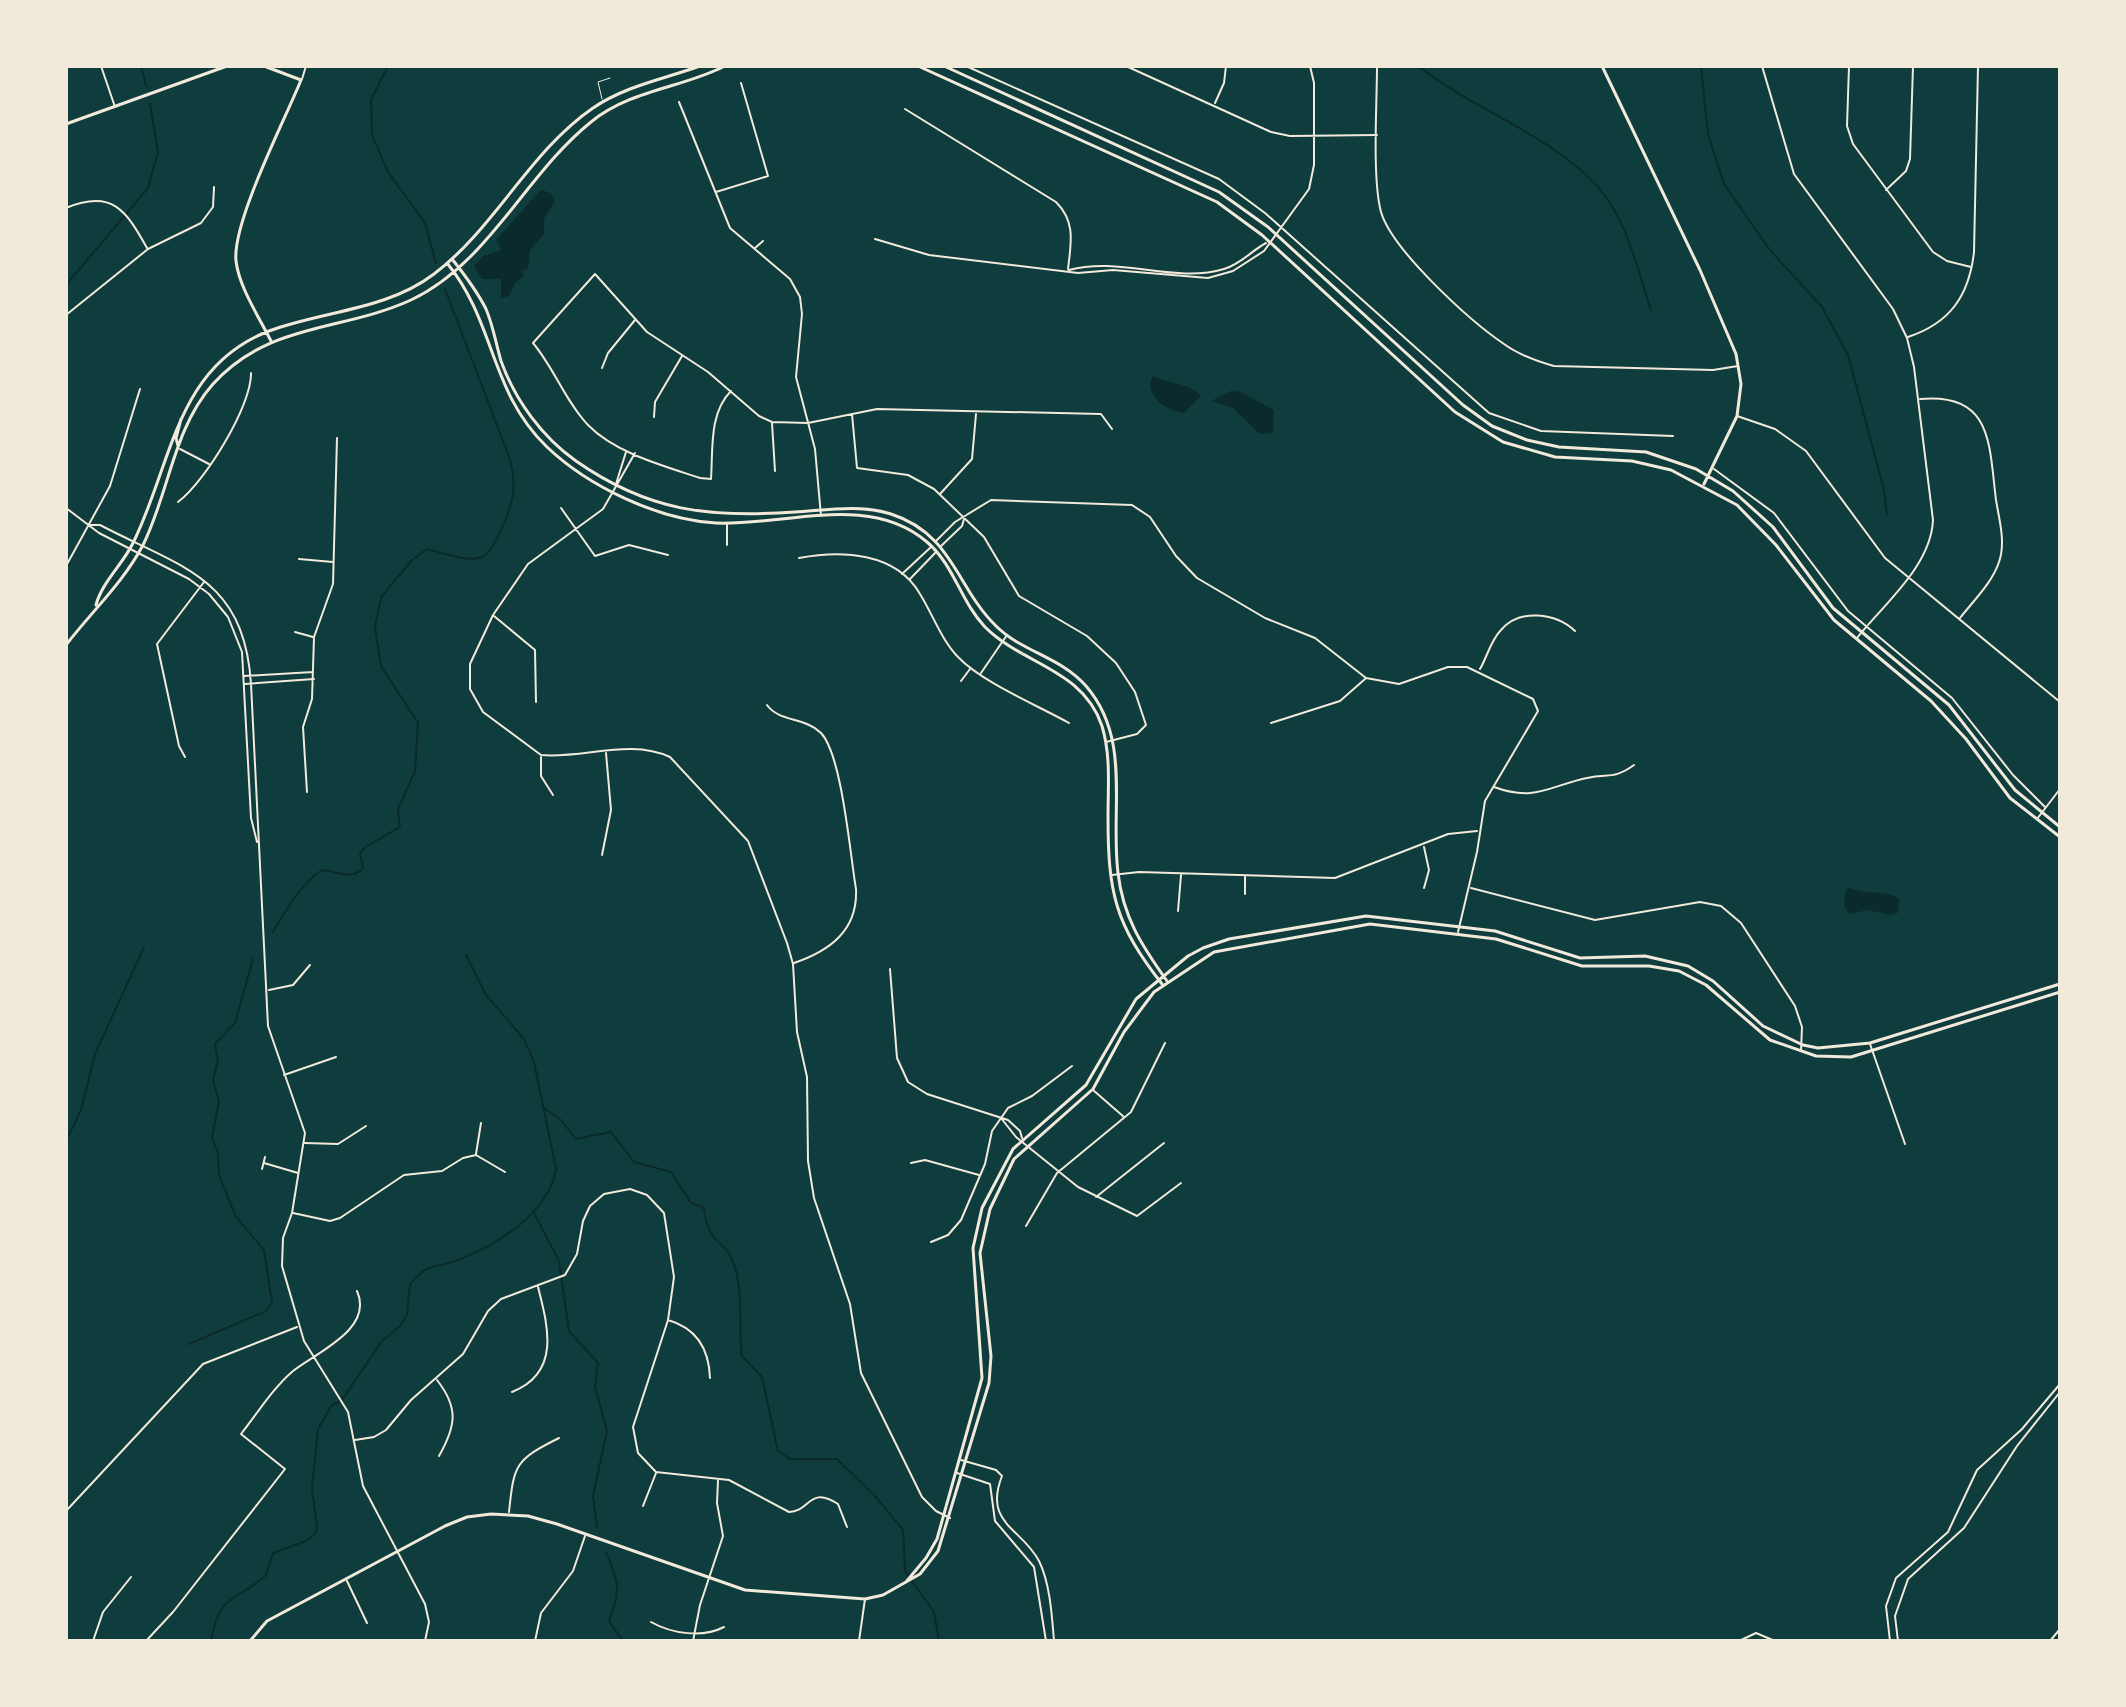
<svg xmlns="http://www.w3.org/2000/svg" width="2126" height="1707" font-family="'Crimson Pro',serif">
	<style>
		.water { fill: #0a2a2b }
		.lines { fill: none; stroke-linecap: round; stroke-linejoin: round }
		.stream { stroke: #0a2a2b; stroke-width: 2 }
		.service { stroke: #f1e9da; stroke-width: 1 }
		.minor { stroke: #f1e9da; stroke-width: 2 }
		.tertiary { stroke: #f1e9da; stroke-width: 3 }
	</style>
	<rect width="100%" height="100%" fill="#0f3d3e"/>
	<path class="water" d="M541,190L551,193L555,201L544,219V234L530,250L528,268L521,272L524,276L515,283L509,296L501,298V279H482L474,266L483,256L501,250L496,240Z
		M1153,376C1169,384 1188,382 1201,396L1184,413C1166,411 1143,395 1153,376Z
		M1231,391L1241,392L1274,410L1273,433L1260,434L1233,408L1211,401Z
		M1850,888C1867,896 1882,888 1899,899L1898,913L1890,915L1868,910L1849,914L1844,905L1846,889Z"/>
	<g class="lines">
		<path class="stream" d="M141,66L146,86
			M388,66L371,100L372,135L388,172L425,223L436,263
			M1418,66C1471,108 1552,136 1597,186C1627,218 1637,269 1651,310
			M1701,66L1708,134L1724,184L1770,250L1822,307L1848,355L1884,490L1887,515
			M66,285L148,188L158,152L150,104
			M273,932C286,911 300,884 322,870C336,871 352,881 363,868L360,854L365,847L400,827L398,809L415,771L418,723L381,666L375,628L381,597L412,560L427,549C441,552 469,563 482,557C491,553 496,540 500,532C514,504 518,483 508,454L445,289
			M542,1107L560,1119L576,1139L611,1132L634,1162L671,1172L691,1203L704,1208C708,1248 726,1237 735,1267C744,1299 738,1326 742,1356L762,1377L778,1451L790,1459H837L875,1496L903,1530L905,1571L934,1612L939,1641
			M66,1141L81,1110L95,1054L144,947
			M533,1211L559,1261L569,1331L598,1363L595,1387L607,1431L593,1496L597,1527
			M189,1344L266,1311L272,1303L264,1250L236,1217L219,1175L218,1153L212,1138L219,1101L213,1080L218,1060L215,1044L235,1023L253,959
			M606,1552C619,1582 621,1590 609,1621L623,1641
			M211,1641C220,1590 234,1605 266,1575L273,1553L306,1541L315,1534L317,1527L312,1489L318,1429L331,1406L342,1400L381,1342L401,1325L407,1315L410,1284C429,1261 436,1269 458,1260C497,1245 549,1213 556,1169L534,1062L524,1039L486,995L466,955"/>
		<path class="service" d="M602,99L598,82L610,78"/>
		<path class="minor" d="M101,66L115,107
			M966,66L1219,179L1265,213L1489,413L1541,431L1673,436
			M1126,66L1271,132L1290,136L1377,135
			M1377,66C1377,104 1372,178 1381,212C1392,250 1470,321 1504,344C1519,355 1536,361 1554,366L1713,370L1738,366
			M1762,66L1794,174L1893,309L1907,338L1914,367L1933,520C1931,566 1884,604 1857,638
			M1849,66L1847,126L1853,144L1933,252L1947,261L1971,267
			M302,79L306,66
			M679,102L730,228L790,279L800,297L802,314L796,377L815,449L821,516
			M1215,103L1224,83L1226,66
			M905,109L1056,202C1076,222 1071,243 1068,269
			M1886,190L1906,171L1910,159L1913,66
			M716,192L768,176L741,83
			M66,208C112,189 126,210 147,248
			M875,239L929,255L1078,273L1113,270L1208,278L1233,271L1264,251L1309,189L1314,165V83L1310,66
			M755,248L763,241
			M1069,270C1121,256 1174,284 1224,269C1241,264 1251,251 1266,243
			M66,315L148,249L201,223L213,207L214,187
			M1908,337C1950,323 1969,296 1974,252L1978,66
			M602,368L608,353L635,320
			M731,391C709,413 713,449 711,479L700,478C664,466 615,453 588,425C566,402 554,368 533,343L595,274L647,332L708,372L759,416L772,422L808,423L877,409L1101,414L1112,429
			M1920,399C1993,392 1989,445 1996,500C1999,519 2006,542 1999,562C1992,583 1974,600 1960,618
			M852,414L857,468L908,475L934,489L984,537L1019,596L1087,636L1116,663L1135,692L1146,725L1137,734L1106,742
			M1737,416L1775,429L1806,451L1885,558L2060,702
			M654,417L655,402L682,356
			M772,423L775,471
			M180,449L209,464
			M635,453L603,509L528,564L493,615L470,664V689L483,712L541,755C583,759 630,738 670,757L748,841L787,943L793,964L797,1032L807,1077L808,1161L814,1198L850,1304L861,1373L922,1497L936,1511L950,1518
			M1714,469L1774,513L1848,611L1952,698L2013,775L2045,807
			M616,484L626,452
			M940,494L972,459L976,414
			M178,502C205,482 252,405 251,373
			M66,508L99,533L189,579L209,594L228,617L242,652L251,818L257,842
			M561,508L595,556L629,545L668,555
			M90,525H100C182,568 244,577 251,684L268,1026L305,1133L292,1213L283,1238L282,1266L304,1341L348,1412L363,1486L425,1604L429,1622L425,1641
			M935,542L955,522L991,500L1132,505L1150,517L1176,556L1197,578L1265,618L1315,638L1366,678L1399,684L1448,667H1467L1533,699L1538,711L1485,801L1477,852L1458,932
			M727,545V524
			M940,547L962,526L964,519
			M799,558C841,550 896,552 920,594C933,615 941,639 958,657C983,683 1037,705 1069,723
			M299,559L333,562
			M66,566L110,486L140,389
			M902,574L931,547
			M910,579L936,552
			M494,616L535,650L536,702
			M295,632L313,637
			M1480,669C1487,657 1491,640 1501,630C1520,608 1556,613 1575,631
			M981,673L1007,635
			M244,676L313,672
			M961,681L970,669
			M245,684L314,679
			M767,705C779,722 805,717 821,733C842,755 850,854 856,889C858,931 829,951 794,963
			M1271,723L1340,701L1365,679
			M185,757L179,746L157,644L204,582
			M541,757V776L553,795
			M1494,787C1535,802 1549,786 1587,778C1609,773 1613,780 1634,765
			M307,792L303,727L312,699L314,637L333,584L337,438
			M2037,819L2060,789
			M1424,847L1429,870L1424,888
			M602,855L611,810L606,753
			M1112,875L1139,872L1335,878L1448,834L1477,831
			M1471,888L1595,920L1700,902L1721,906L1741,923L1795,1006L1802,1027L1801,1051
			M1245,894V877
			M1178,911L1181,875
			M890,969L897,1058L908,1082L927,1094L1008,1120L1020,1131L1022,1138
			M269,990L293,985L310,965
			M1870,1044L1905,1144
			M284,1075L336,1057
			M1093,1090L1124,1117
			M1001,1118L1016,1137L1078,1187L1137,1216L1181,1183
			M305,1143L338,1144L366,1126
			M476,1154L481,1123
			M264,1163L298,1173
			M911,1163L925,1160L979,1175
			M262,1169L265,1157
			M1096,1197L1164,1143
			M293,1213L330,1221L340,1218L404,1175L442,1171L463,1158L476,1155L505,1172
			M1026,1226L1057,1173L1131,1112L1165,1043
			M931,1242L948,1235L961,1220L985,1164L992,1131L1008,1108L1032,1096L1072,1066
			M668,1320C696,1328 709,1349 710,1378
			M437,1380C459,1408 456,1426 439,1456
			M512,1392C561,1373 548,1326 538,1287
			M355,1440L374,1437L386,1430L411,1400L463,1354L488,1311L501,1299L565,1275L577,1254L583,1221L590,1206L604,1194L630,1189L647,1195L664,1213L674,1277L668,1320L633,1427L638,1453L656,1472L729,1480L789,1512C810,1512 809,1485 838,1504L847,1527
			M961,1460L996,1470L1002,1476C983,1524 1022,1528 1039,1561C1050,1583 1052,1616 1054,1641
			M957,1473L990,1484L995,1521L1034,1567L1046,1641
			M643,1506L656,1473
			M66,1511L203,1364L297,1327
			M509,1512C514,1464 515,1460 559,1438
			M347,1581L367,1623
			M651,1622C672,1634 703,1638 724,1627
			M93,1641L103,1612L131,1577
			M146,1641L173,1612L285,1469L241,1434C257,1414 273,1388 293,1371C317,1352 374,1329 357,1291
			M535,1641L541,1613L573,1571L585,1536
			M693,1641L700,1605L723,1536L717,1503L718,1480
			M859,1641L865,1599
			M1739,1641L1756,1633L1775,1641
			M1890,1641L1886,1606L1896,1578L1948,1532L1977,1470L2022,1429L2060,1384
			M1898,1641L1895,1616L1908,1579L1964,1528L2017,1446L2060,1392
			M2050,1641L2060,1629"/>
		<path class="tertiary" d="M264,66L301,80C285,120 232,222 236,261C239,287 259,317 271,341
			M918,66L1217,202L1262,235L1455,412L1503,442L1555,457L1632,461L1671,470L1737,505L1776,545L1834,620L1931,701L1966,739L2010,798L2060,837
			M944,66L1219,192L1268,227L1463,405L1492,426L1527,440L1559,447L1646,452L1696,469L1733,491L1773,527L1833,608L1949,705L2015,790L2060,827
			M1602,66L1700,270L1736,354L1741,384L1737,416L1704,484
			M66,124L227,66
			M452,259C464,274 477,291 486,309C493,325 496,344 501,361C515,400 542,437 576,461C649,512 710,518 795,512C827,510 860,504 891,514C953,534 956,587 996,626C1022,652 1061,657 1086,686C1132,739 1110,809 1118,873C1123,917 1142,946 1167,981
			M447,263C496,323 489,391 547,447C589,487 659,520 716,523C785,526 869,492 927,542C954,565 961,602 985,627C1023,665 1083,669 1102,726C1111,756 1108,786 1108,817C1108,893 1115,924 1162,984
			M178,446L176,438L181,419
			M96,605C102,582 123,564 133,543C172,465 175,367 269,331C323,311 387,310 434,274C495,228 530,151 593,108C625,86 664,79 700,66
			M66,645C92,611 123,583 143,545C169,493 173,429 213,384C269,322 341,332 411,300C488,264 526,174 591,122C630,90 682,88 725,66
			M906,1582L926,1558L937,1539L982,1378L973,1248L982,1208L1013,1149L1086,1085L1136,999L1188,956L1203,948L1229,939L1366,916L1495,931L1580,958L1645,956L1688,966L1713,981L1763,1026L1803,1045L1818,1048L1870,1043L2060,984
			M250,1641L267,1621L445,1526L467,1517L491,1514L528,1516L557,1524L745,1590L865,1599L883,1595L920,1574L938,1551L989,1383L991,1356L980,1253L990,1209L1014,1159L1093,1089L1124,1032L1154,992L1214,952L1370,924L1496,939L1582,966H1649L1679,971L1706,985L1770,1040L1816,1056L1851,1057L2060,992"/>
	</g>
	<rect width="2126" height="1707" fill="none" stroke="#f1e9da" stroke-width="136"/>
</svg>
